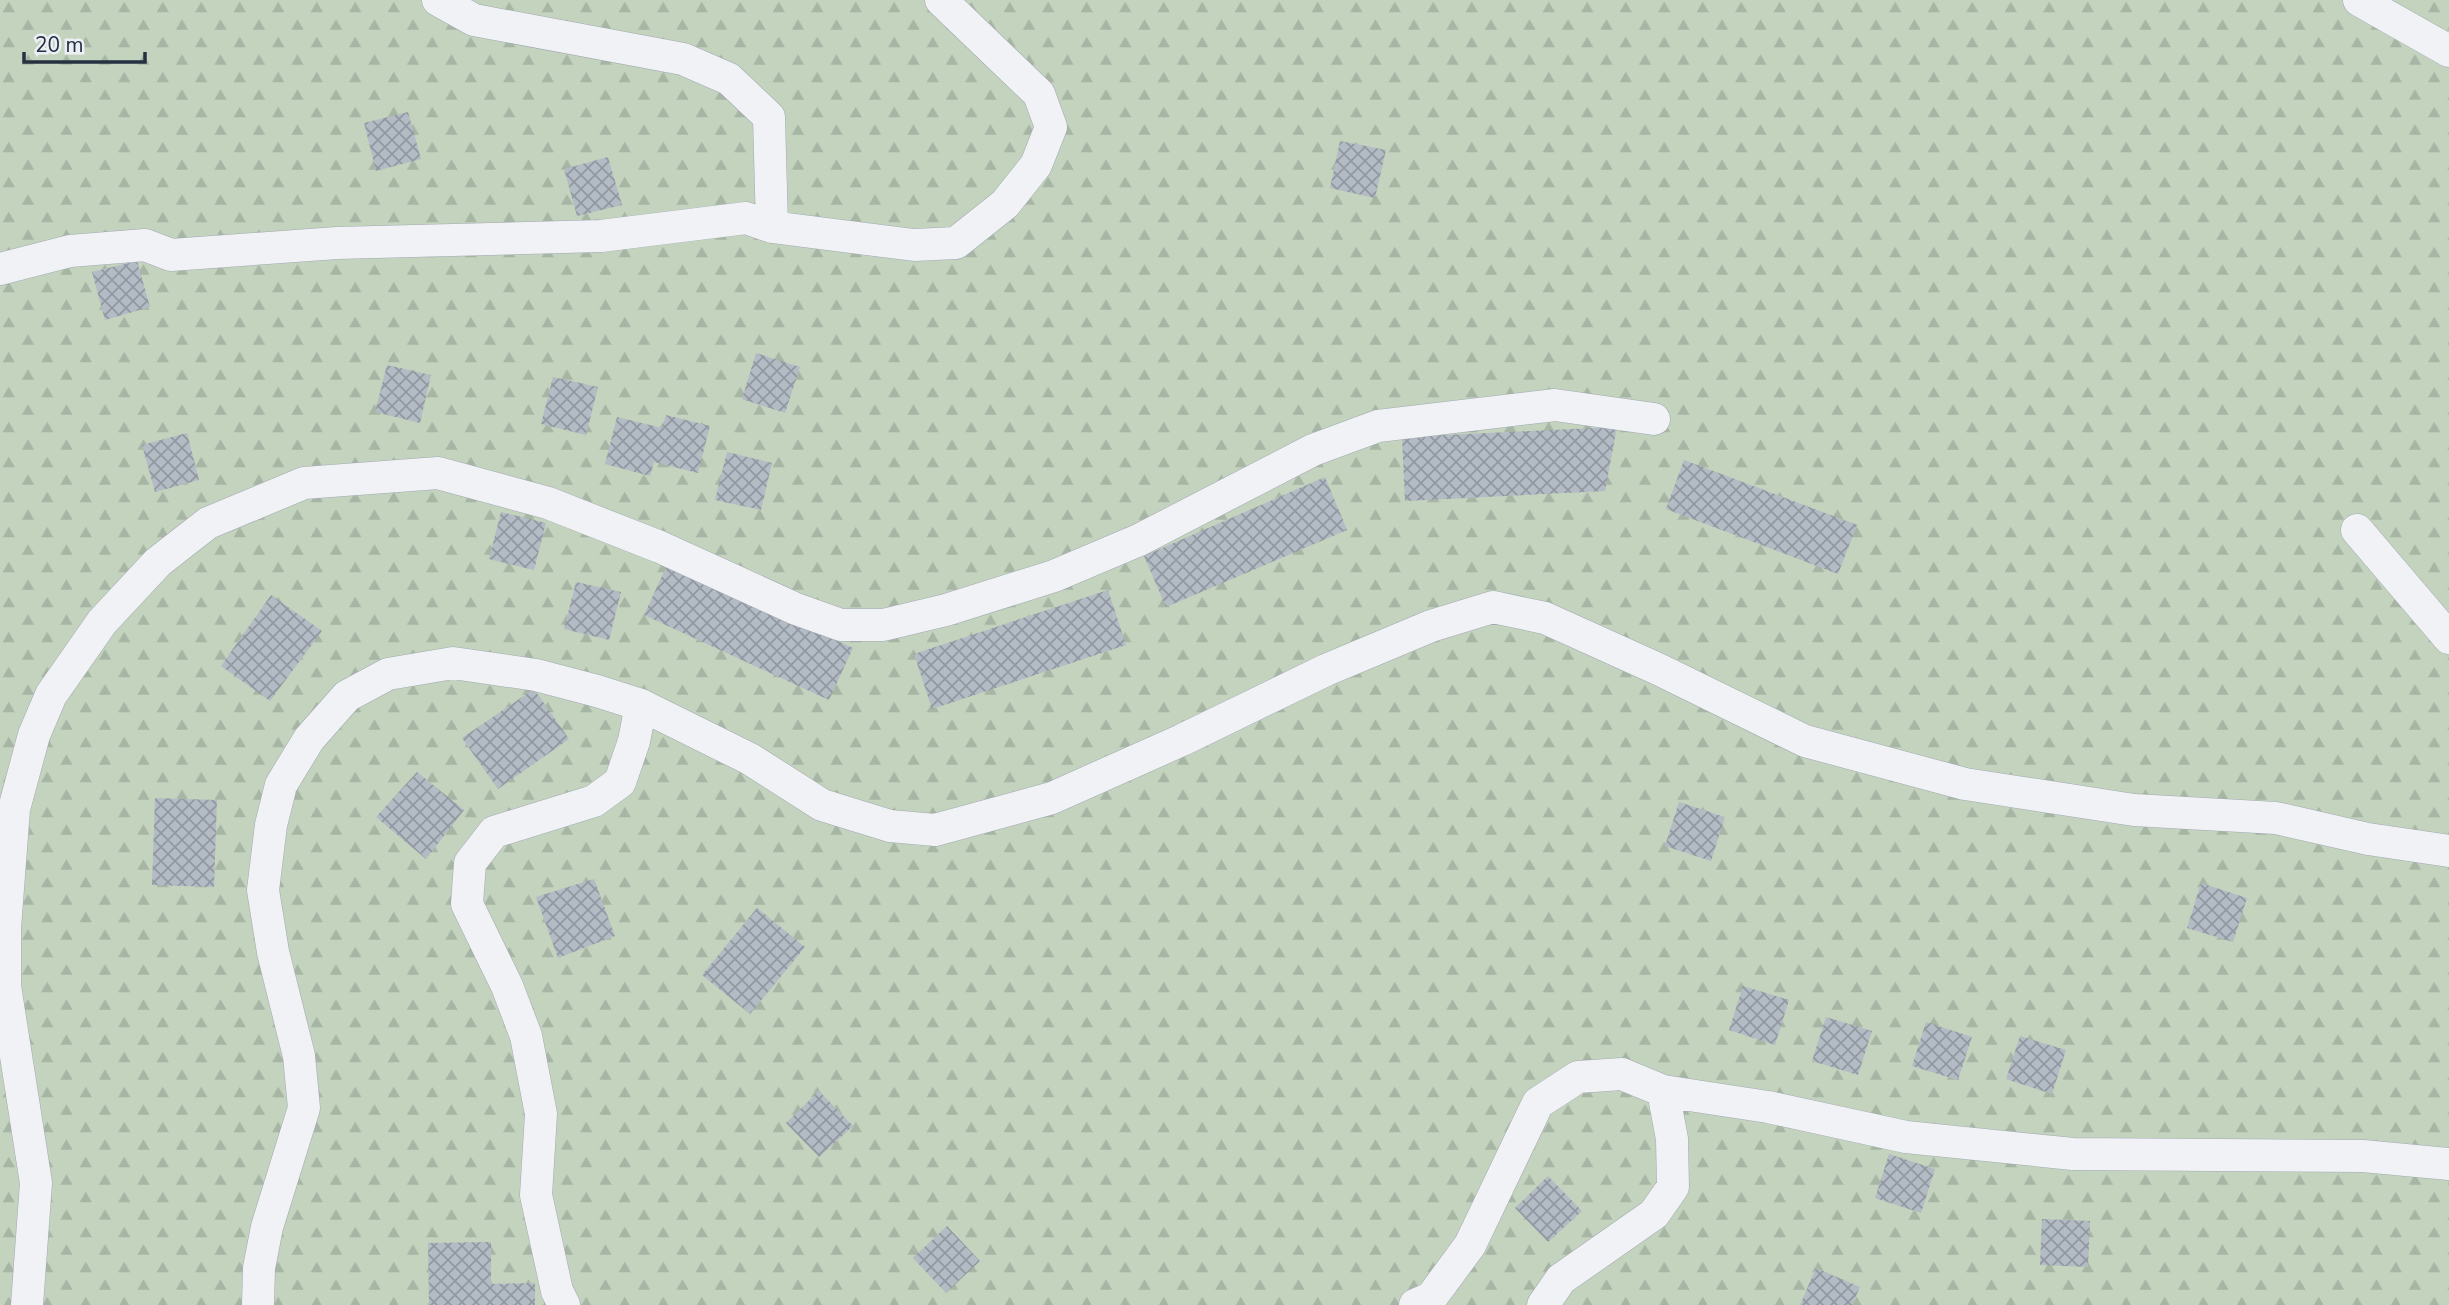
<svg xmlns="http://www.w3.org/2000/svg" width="2449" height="1305" font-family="'Nunito Sans',sans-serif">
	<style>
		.forest { fill: url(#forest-firs) }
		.building { fill: url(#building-cross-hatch) }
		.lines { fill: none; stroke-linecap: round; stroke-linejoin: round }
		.street-casing { stroke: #a2a9b2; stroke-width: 33 }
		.street { stroke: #f0f2f6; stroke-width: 32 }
	</style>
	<defs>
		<pattern id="forest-firs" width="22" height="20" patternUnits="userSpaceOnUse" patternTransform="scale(1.75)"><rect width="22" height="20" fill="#c3d3bd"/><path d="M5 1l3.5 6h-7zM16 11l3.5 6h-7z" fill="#a7b5a4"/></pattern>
		<pattern id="building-cross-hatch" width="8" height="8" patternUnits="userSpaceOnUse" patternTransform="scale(1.75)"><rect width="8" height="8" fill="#b3bbc5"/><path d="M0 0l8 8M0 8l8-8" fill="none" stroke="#9198a1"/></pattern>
	</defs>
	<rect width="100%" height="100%" fill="#dde2e8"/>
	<path class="forest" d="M0,0H2449V1305H0Z"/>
	<path class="building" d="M408,112L421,159L376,171L364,123Z
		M1340,141L1386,150L1375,198L1330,188Z
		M608,157L622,205L577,216L564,169Z
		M137,261L150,307L105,320L92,272Z
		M756,353L800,367L785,413L742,399Z
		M387,365L431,375L420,423L375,412Z
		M553,377L598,387L586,435L541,424Z
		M666,415L710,426L698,473L654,462L650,476L605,464L617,417L662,428Z
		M1617,427L1605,491L1405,501L1402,437Z
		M187,433L199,480L155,492L142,445Z
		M727,452L772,463L761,510L715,500Z
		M1684,460L1857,525L1838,574L1666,509Z
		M1325,477L1347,530L1166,607L1144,556Z
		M501,512L546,523L534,570L489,559Z
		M668,563L853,648L829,700L644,615Z
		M576,582L621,592L609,640L564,629Z
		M1108,590L1126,645L932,709L914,654Z
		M271,595L322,631L270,701L221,666Z
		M534,689L569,739L498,789L462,738Z
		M417,772L464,810L426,859L376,817Z
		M155,798L217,800L214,887L152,885Z
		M1679,802L1725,817L1711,861L1665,846Z
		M594,879L615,936L558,958L536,897Z
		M2201,883L2247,898L2233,942L2187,928Z
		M757,908L805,947L750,1014L702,975Z
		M1743,986L1789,1000L1775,1045L1729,1030Z
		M1826,1017L1872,1031L1858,1075L1812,1061Z
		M1926,1022L1972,1037L1958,1080L1912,1066Z
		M2020,1036L2066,1050L2052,1094L2006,1079Z
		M819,1091L853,1126L819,1157L786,1123Z
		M1889,1154L1935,1169L1921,1213L1875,1198Z
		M1548,1176L1582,1211L1548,1242L1515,1208Z
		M2042,1219L2090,1221L2088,1267L2040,1265Z
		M947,1226L980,1261L946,1293L913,1258Z
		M491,1242V1284L535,1283V1305H429L428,1243Z
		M1816,1268L1860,1287L1852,1305H1800Z"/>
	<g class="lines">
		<g class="street-casing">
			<path id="street" d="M438,0L474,20L683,59L729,79L769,117L772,227
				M2359,0L2449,51
				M0,269L70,251L145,245L171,255L337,243L601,236L746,218L772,227L914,245L956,243L1005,204L1036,165L1051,127L1039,94L941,0
				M2357,530L2449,638
				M27,1305L36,1183L5,986V928L14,809L34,735L51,695L102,622L158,562L208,523L304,483L438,473L548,503L660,547L796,609L841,625H883L946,610L1054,576L1139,540L1313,450L1378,426L1555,405L1654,419
				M258,1305L259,1268L267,1227L304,1108L299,1056L273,952L263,890L271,825L281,785L309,739L347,696L388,674L453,663L536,675L597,691L641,705L750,759L822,805L890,826L935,830L1052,798L1182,740L1326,670L1431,626L1493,607L1545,618L1658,669L1805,741L1965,784L2134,810L2276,818L2368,839L2449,851
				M564,1305L557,1291L536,1195L541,1114L526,1036L507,986L467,904L470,863L494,832L594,801L620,782L634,741L641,705
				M1415,1305L1431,1298L1470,1245L1538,1103L1578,1077L1622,1074L1663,1091L1768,1107L1906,1137L2073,1154L2363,1156L2449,1164
				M1543,1305L1561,1279L1654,1214L1673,1187L1672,1139L1663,1091"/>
		</g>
		<use href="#street" class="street"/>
	</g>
	<path d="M24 52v10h121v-10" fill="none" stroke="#253040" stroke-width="3.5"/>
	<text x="35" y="52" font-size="21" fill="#253040" stroke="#ecf0f6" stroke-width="5" paint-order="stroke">20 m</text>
</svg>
